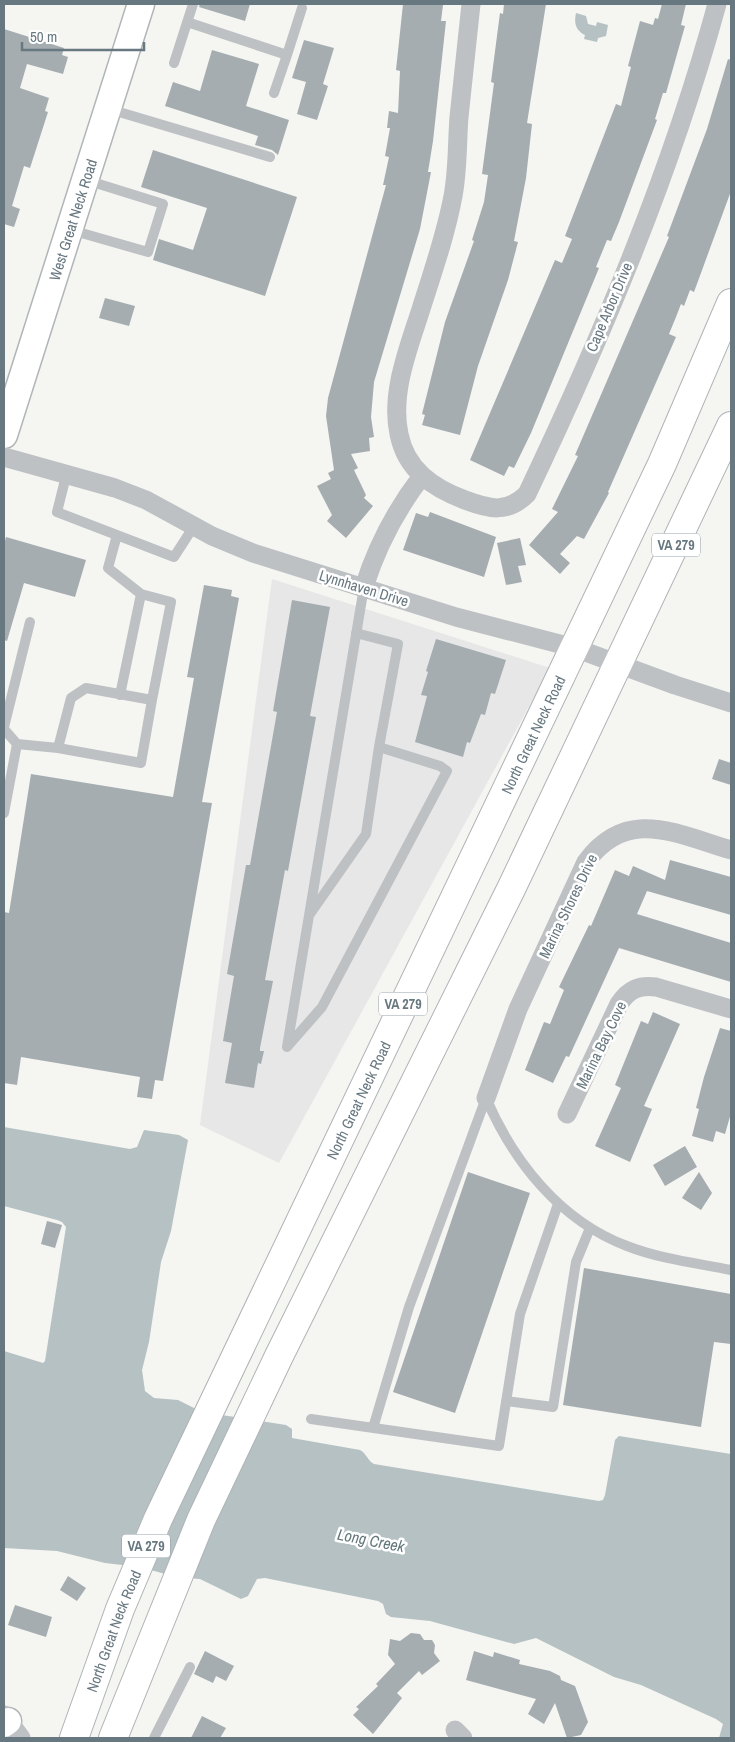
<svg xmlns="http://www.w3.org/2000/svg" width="735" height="1742" font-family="'Archivo Narrow',sans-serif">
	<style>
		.built { fill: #e6e7e6 }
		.water { fill: #b5c1c3 }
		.building { fill: #a5adb1 }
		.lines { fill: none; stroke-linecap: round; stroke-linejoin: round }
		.secondary-casing { stroke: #b0b5b8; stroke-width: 29 }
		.primary-casing { stroke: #afb4b6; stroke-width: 30 }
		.lane { stroke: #bdc1c4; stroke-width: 10 }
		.street { stroke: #bdc1c4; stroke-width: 19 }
		.secondary { stroke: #fff; stroke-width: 26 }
		.primary { stroke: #fff; stroke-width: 28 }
		.labels { text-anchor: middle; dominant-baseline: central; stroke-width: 5; stroke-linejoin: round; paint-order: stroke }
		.shield { fill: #fff; stroke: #95a0a6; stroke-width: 1 }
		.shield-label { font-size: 14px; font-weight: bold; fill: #687880 }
		.street-label { font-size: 15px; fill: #687880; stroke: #fff }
		.water-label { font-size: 16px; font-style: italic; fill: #64787c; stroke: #fff }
	</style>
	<rect width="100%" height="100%" fill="#f5f5f2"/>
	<path class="built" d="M272,579L550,668L279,1163L200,1125Z"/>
	<path class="water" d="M576,13L586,16L588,24L596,26L597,22L608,25L606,36L598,38L597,42L584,39L585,35C575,30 574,22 576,13Z
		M4,1127L130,1149L137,1147L144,1130L179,1135L188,1140L171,1231L161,1262L149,1342L142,1370L145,1391L154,1398L178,1400L202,1412L286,1425L292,1429V1438L360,1450C367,1454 367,1460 374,1464L599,1501L603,1500L605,1495L615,1440L619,1436L731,1454V1738H719L723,1724L716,1719L641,1685L614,1677L536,1638L514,1644L430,1621L391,1617L386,1614L383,1604L378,1601L265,1578L257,1579L248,1596L241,1599L200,1579L176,1577L140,1567L105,1563L57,1551L4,1548V1351L43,1363L45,1361L66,1227L62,1222L57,1220L4,1206Z"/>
	<path class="building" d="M200,4H250L245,21L199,7Z
		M403,4L443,5L441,21H446L433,141L428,172H431L420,229L374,382L371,417L374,437L369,438L370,451L351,454L358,468L354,470L366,495L364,498L373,506L346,538L327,521L332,515L317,486L331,479L328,473L334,470L326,416L328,398L386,185H383L389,157L385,156L390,128H387L389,111L398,113L400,71L396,70Z
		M504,4H546L527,123L532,124L526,178L514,241L518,242L508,280L478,366L460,435L422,425L425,415L422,414L445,322L474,241L472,240L484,202L488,175L482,174L494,83L491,82L500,13L503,14Z
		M662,4H686L681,25L685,26L666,93H663L655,119L657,120L619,222L611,241L607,240L596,267L599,268L531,433L514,468L509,466L504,476L470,460L555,260L562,263L572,239L565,236L616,104L621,106L631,67L628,66L640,21L653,25L655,18L658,19Z
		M4,29L64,48L62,55L68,57L63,74L27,64L20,88L49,98L45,111L48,112L30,168L24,166L12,206L20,209L14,227L4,224Z
		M304,40L334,48L323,84L328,86L317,120L297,114L306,82L292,78Z
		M212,50L259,64L246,106L289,120L278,155L272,150L255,145L258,136L165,106L173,82L200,91Z
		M728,59L731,60V191L694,292L690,290L684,306L681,304L676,317L669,334L676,337L608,492L609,493L584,539L577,536L560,554L570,563L560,574L529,545L558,512L552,509L578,456L575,455L669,237L667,236L707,129Z
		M153,150L297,197L265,296L153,260L159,239L193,250L207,208L141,187Z
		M105,298L135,306L129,326L99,318Z
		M430,512L496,537L484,577L403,550L416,513L428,517Z
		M6,537L86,560L75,597L24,583L7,641L4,640V545Z
		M520,538L526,565L518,566L522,582L506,585L497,543Z
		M204,585L232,590L231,596L239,598L202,802L212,803L163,1081L155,1080L152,1099L137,1097L140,1077L21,1057L17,1085L4,1083V912L9,913L31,774L173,797L194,678L187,677Z
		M292,600L330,607L310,716L316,717L288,871L285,870L265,980L273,981L260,1048V1051H264L261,1064L258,1063L254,1088L225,1083L232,1043L223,1041L234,976L227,974L246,865H250L277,712L273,711Z
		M436,639L506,660L495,694L491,693L485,715L481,714L470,743L467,742L463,757L415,742L427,696L421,695L428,672L426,671Z
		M719,759L731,763V785L712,779Z
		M670,860L731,877V915L647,891L637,914L731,943V982L619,948L569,1057L566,1056L553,1083L525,1070L544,1022L550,1024L564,990L559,987L589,925L591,926L615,870L629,876L633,866L665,880Z
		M653,1012L680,1024L644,1106L652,1109L630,1162L595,1146L621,1088L615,1085L641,1021L648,1024Z
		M720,1028L731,1031V1113L725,1134L716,1131L713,1142L692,1136L699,1109L696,1108L704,1077Z
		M685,1146L697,1167L665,1186L653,1165Z
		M468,1172L530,1193L455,1413L393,1392Z
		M699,1172L712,1193L701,1210L682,1198Z
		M47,1221L62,1225L55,1248L41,1244Z
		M584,1268L731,1294V1344L714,1342L701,1427L563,1405Z
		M68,1576L86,1588L77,1601L60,1590Z
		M15,1605L52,1617L46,1637L8,1625Z
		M411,1633L420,1634L424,1640H432L435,1645L434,1653L440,1661L422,1675L419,1671L397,1693L402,1698L373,1734L353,1715L359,1709L356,1707L378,1686L376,1684L395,1664L388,1655L390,1639L400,1641Z
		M205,1651L234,1666L226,1681L216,1676L213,1683L194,1674Z
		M474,1651L493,1657L494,1652L520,1660L519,1664L550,1671L560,1676L561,1680L575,1686L588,1722L581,1735L567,1738L555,1703L544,1724L528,1714L536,1699L466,1680Z
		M202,1716L226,1728L220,1738H191Z"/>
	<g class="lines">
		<g class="secondary-casing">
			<g id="secondary">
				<path id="s1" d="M4,435L141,4"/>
				<path d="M4,1724L8,1721"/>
			</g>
		</g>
		<g class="primary-casing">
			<g id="primary">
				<path id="s2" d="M74,1738L120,1609L158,1519L662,464L731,303"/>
				<path d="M113,1738L201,1520L279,1356L511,889L731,426"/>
			</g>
		</g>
		<path class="lane" d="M187,22L287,55L274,93
			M287,55L302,8
			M174,63L193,4
			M109,109L270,157
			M71,230L148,252L163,204L86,180
			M67,472L57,512L174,557L194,526
			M356,633L398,644L379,747L440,766L447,771L322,1007L287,1047L364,587
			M120,695L141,594
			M4,727L30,622
			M4,729L17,744
			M58,748L71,698L86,688L152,700L171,602L141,594L108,568L117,535
			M4,813L17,744L58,748L141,763L152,700
			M310,914L366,834L379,747
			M486,1098C513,1161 560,1221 627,1246C660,1259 696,1263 731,1270
			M506,1401L553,1407L576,1262L590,1228
			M311,1419L499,1446L520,1314L558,1204
			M373,1428L409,1307L486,1098
			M154,1738L190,1667"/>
		<path class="street" d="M471,4C467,41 463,79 459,117C457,143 458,170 453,196C446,234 433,271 421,309C409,347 390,393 399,434C406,470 433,488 465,500C489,509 507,514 527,494C602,336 671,173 717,4
			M4,457L115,488L146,500L212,536L253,553L456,617L575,648L675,685L731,703
			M364,587C377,546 395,511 422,476
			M486,1098L518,1009L586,862C627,806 676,834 731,850
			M567,1114L619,1004C629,989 639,985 656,987L731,1009
			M4,1715L21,1738
			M455,1730L463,1738"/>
		<use href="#secondary" class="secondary"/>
		<use href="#primary" class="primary"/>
	</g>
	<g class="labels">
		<g class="shield">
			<rect x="652" y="533.5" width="48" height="23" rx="4"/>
			<rect x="379" y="992.5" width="48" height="23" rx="4"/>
			<rect x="122" y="1534.5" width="48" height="23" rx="4"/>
		</g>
		<g class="shield-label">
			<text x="676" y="545">VA 279</text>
			<text x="403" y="1004">VA 279</text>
			<text x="146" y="1546">VA 279</text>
		</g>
		<g class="street-label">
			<text stroke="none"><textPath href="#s1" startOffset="226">West Great Neck Road</textPath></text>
			<text transform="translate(609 307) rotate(-67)">Cape Arbor Drive</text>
			<text transform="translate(364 588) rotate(17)">Lynnhaven Drive</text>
			<text stroke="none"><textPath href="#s2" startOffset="1104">North Great Neck Road</textPath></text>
			<text transform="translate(568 906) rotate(-64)">Marina Shores Drive</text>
			<text transform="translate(601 1045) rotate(-64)">Marina Bay Cove</text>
			<text stroke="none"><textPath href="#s2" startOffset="699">North Great Neck Road</textPath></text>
			<text stroke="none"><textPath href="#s2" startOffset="114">North Great Neck Road</textPath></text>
		</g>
		<g class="water-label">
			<text transform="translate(371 1540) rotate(11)">Long Creek</text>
		</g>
	</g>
	<rect width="735" height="1742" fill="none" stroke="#687880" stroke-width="10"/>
	<path d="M22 42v8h122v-8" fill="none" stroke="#687880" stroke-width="2.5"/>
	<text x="30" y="42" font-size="15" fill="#687880" stroke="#ffffff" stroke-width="4" paint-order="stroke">50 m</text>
</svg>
